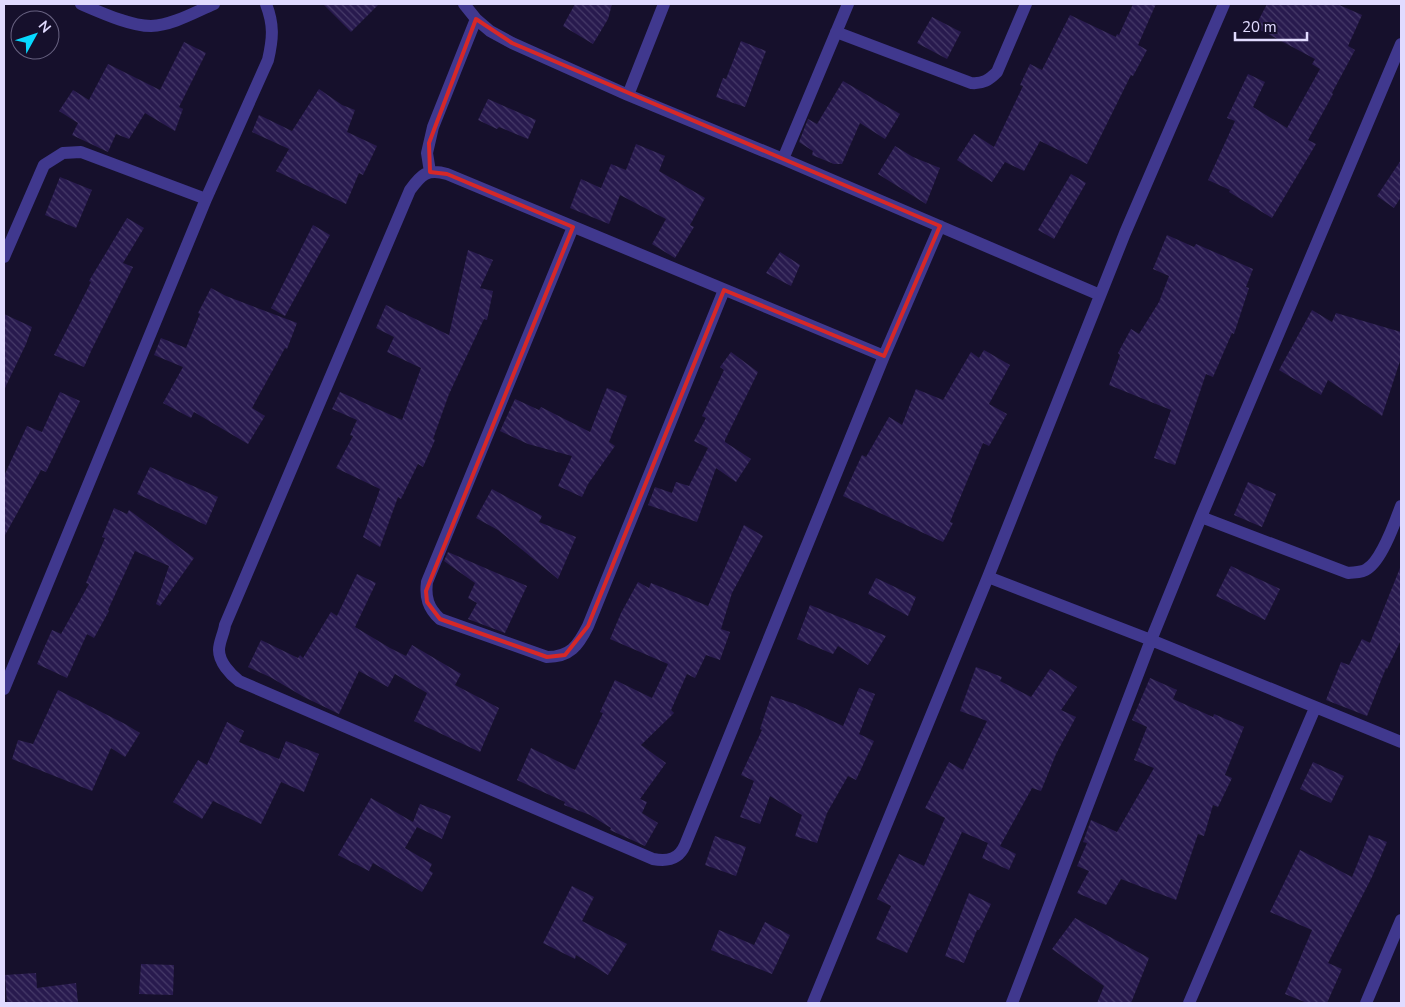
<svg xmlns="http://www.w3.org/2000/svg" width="1405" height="1007" font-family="'Nunito Sans',sans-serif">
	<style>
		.building { fill: url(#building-back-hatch) }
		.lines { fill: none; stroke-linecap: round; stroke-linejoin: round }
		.minor { stroke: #40388e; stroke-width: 12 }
		.marked { fill: none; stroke: #d62828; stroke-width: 4; stroke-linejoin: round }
	</style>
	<defs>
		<pattern id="building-back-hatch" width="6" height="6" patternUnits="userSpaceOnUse" patternTransform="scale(1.25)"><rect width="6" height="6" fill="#281a4e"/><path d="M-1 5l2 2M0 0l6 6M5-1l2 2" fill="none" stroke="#473b69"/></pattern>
	</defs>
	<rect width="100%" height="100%" fill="#16102c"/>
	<path class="building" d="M323,4H379L351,32Z
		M575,4H612L608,19L593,44L563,26Z
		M1133,4H1156L1138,45L1147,50L1133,76L1131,75L1087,164L1040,141L1024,171L1005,162L992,182L957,160L974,134L994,147L1023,86L1020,85L1030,64L1042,70L1070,15L1116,37L1117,34L1119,35Z
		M1267,4H1337L1362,15L1348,46L1355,50L1332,93L1333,94L1308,140L1316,144L1272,218L1229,192L1230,190L1208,180L1235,121L1227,118L1248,74L1265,82L1253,107L1287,128L1320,69L1312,64L1315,59L1255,27Z
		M932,17L961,32L947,59L917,43Z
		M741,41L766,51L745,107L716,97L723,78L726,79Z
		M184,42L206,53L179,107L183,109L175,131L145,113L129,139L116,134L108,152L72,135L78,123L59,111L73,90L89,100L108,64L160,90Z
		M843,81L900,114L885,139L860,123L842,164H834L812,155L813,151L799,142L808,119L817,124Z
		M319,89L342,105L355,110L347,132L377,146L363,175L359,173L346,204L276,171L289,149L252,132L259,115L292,131Z
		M488,99L536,120L528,139L499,127L497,129L478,120Z
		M636,144L665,156L659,171L705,198L690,225L694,227L675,258L652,244L666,219L620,195L609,224L570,208L581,179L601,188L611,164L626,170Z
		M895,146L913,157L940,168L926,204L878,174Z
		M1401,160V197L1394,208L1377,196Z
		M1071,174L1086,183L1054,239L1038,230Z
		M60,177L92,190L76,228L45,215Z
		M127,218L144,228L123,263L133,267L92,349L84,367L54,355L91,282L89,281Z
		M313,225L330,235L285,316L271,308Z
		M1167,235L1194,247L1196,244L1253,269L1246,287L1249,288L1234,334L1232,333L1213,377L1206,374L1175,465L1154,458L1171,410L1109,385L1120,355L1118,353L1131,329L1139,334L1159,302L1169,276L1153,269Z
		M468,250L493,260L480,288L493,291L487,320L484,319L449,394L433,439L435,440L423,467L418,464L401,499L398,497L380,547L363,537L380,489L336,468L353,436L350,435L357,420L332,409L340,392L402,420L421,368L387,352L394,337L376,328L386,305L449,335Z
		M780,252L800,265L791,286L766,273Z
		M211,288L226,296L297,323L287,349L285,348L252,408L265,416L248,444L194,412L191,418L163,403L183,367L154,355L161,338L186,348L200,314L198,313Z
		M1312,310L1332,322L1336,313L1401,332V358L1382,416L1328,380L1321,395L1279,370Z
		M4,314L32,327L26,344L4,390Z
		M984,350L1010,365L989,404L1007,414L989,446L983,443L950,522L953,523L943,542L843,496L862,455L866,457L889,417L902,425L916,389L943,400L971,352L979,358Z
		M731,352L758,372L725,440V442L751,459L736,482L716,468L697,522L648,505L655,487L672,493L676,482L689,486L708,448L694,441L706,418L702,416L724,370L720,367Z
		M607,388L627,396L609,442L615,446L588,484L582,497L558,486L572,456L528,444L500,431L515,399L539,410L541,407L590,432Z
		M60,392L80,401L46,472L41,470L4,537V476L27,426L42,432Z
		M150,467L218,497L206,525L137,494Z
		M1248,482L1276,494L1262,527L1234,515Z
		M492,489L542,516L539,522L576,537L558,579L498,530L476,518Z
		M114,508L127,514L129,510L194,558L160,606L156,604L169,566L135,551L108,610L109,611L94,638L87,634L67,678L37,664L52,630L61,634L89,584L86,583L105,538L102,537Z
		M744,525L763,536L732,593L721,629L730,632L720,660L706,655L695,678L687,674L671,710L674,713L641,745L666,763L640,799L647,802L642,813L658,823L645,846L610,830L611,828L590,815L564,805L565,802L517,780L531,748L575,770L603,713L600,712L615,680L652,698L668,664L610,639L621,613L638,582L649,588L651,583L708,606Z
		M448,552L527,586L505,633L468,619L477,603L468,598L475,583L444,561Z
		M1231,566L1280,589L1265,620L1216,596Z
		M1400,568L1401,640L1387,669L1386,668L1367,716L1326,700L1341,662L1349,665L1362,639L1370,643Z
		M357,574L376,583L355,627L390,648L406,656L412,645L461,674L455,685L499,708L480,752L414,721L427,693L395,674L388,687L359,671L339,714L304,697L270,677L248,667L261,640L298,658L300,655L303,658L331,612L337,616Z
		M876,578L916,597L908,616L868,594Z
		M810,605L886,636L868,665L838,646L833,654L797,639Z
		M976,667L1002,677L1000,681L1031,697L1050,669L1077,687L1061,710L1076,717L1056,754L1041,791L1032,788L1000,846L1016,854L1009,870L982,858L988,843L962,832L907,953L876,939L891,906L877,899L899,854L924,866L945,818L925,808L949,762L963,770L987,721L960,711Z
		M1150,678L1177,690L1173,699L1213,717L1214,714L1244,727L1225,775L1232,778L1218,807L1213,805L1204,836L1198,834L1176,900L1121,879L1106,905L1077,893L1089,871L1077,866L1087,843L1083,842L1091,820L1117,832L1154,768L1134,760L1147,727L1132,720Z
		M859,688L875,694L859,734L874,741L856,780L848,776L827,813L817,843L795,836L802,815L770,796L760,824L740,817L754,781L741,775L762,730L760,729L771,696L798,705L843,726Z
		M58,690L125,724L140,733L125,757L111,748L92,791L12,759L18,740L33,744Z
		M227,722L244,731L239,742L279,759L286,741L319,754L304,792L281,782L261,824L213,801L202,819L173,802L198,760L207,765Z
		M1313,762L1344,776L1331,803L1300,789Z
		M371,798L413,822L420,804L451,816L442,839L417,827L405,848L432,864L429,870L433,873L422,892L373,863L369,871L338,855Z
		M1369,835L1387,842L1372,877L1328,963L1342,969L1327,1003H1307L1285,994L1312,930L1270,912L1300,850L1352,877Z
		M715,836L746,847L736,876L705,865Z
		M572,886L594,897L582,921L627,944L608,975L576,955L575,959L543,943Z
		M969,893L991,904L979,930H977L964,963L945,956Z
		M1075,918L1149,958L1131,1003H1097L1104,986L1052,949Z
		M765,922L790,935L772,974L711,950L719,930L754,945Z
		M141,964L174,965L173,995L139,994Z
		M36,973L37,988L76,983L78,1003H7L5,975Z"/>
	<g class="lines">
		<path class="minor" d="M81,4C100,12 130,26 151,26C173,25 195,12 214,4
			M464,4L476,19L490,31L512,43L628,95L783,159L1100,295
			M836,32L971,83C983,84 989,80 997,72L1026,4
			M628,95L664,4
			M783,159L848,4
			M430,172L427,153L433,127L476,19
			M573,227L427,582C425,597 428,608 440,619L547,657C570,657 578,646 588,626L724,290
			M4,257L44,165L63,153L81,152L206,199
			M884,356L447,174C427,168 421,175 410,190L225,625C224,633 219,642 219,650C219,662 230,674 239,681L653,859C668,862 679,859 685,845L884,356L940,226
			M1201,517L1348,573C1354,572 1362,573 1367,569C1382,560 1395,522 1401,506
			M988,577L1151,640L1401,742
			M4,689L206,199L268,60C273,38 274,25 266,4
			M813,1003L988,577L1125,233L1224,4
			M1012,1003L1151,640L1201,517L1401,44
			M1189,1003L1315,708
			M1366,1003L1401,920"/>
	</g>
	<path class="marked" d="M476,19L512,43L940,226L884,356L724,290L588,626L565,655L547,657L440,619L427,602L426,591L573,227L447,174L430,172L429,143Z"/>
	<rect width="1405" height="1007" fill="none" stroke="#e1dbff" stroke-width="10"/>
	<g transform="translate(35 35) rotate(50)"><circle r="24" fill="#16102c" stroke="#676180"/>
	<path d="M0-4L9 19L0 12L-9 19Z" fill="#07d9ff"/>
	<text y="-8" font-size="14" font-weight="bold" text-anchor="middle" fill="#e1dbff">N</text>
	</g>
	<path d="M1235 32v8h72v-8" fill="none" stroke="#e1dbff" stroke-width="2.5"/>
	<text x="1242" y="32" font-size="15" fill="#e1dbff" stroke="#16102c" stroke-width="4" paint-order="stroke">20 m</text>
</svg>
